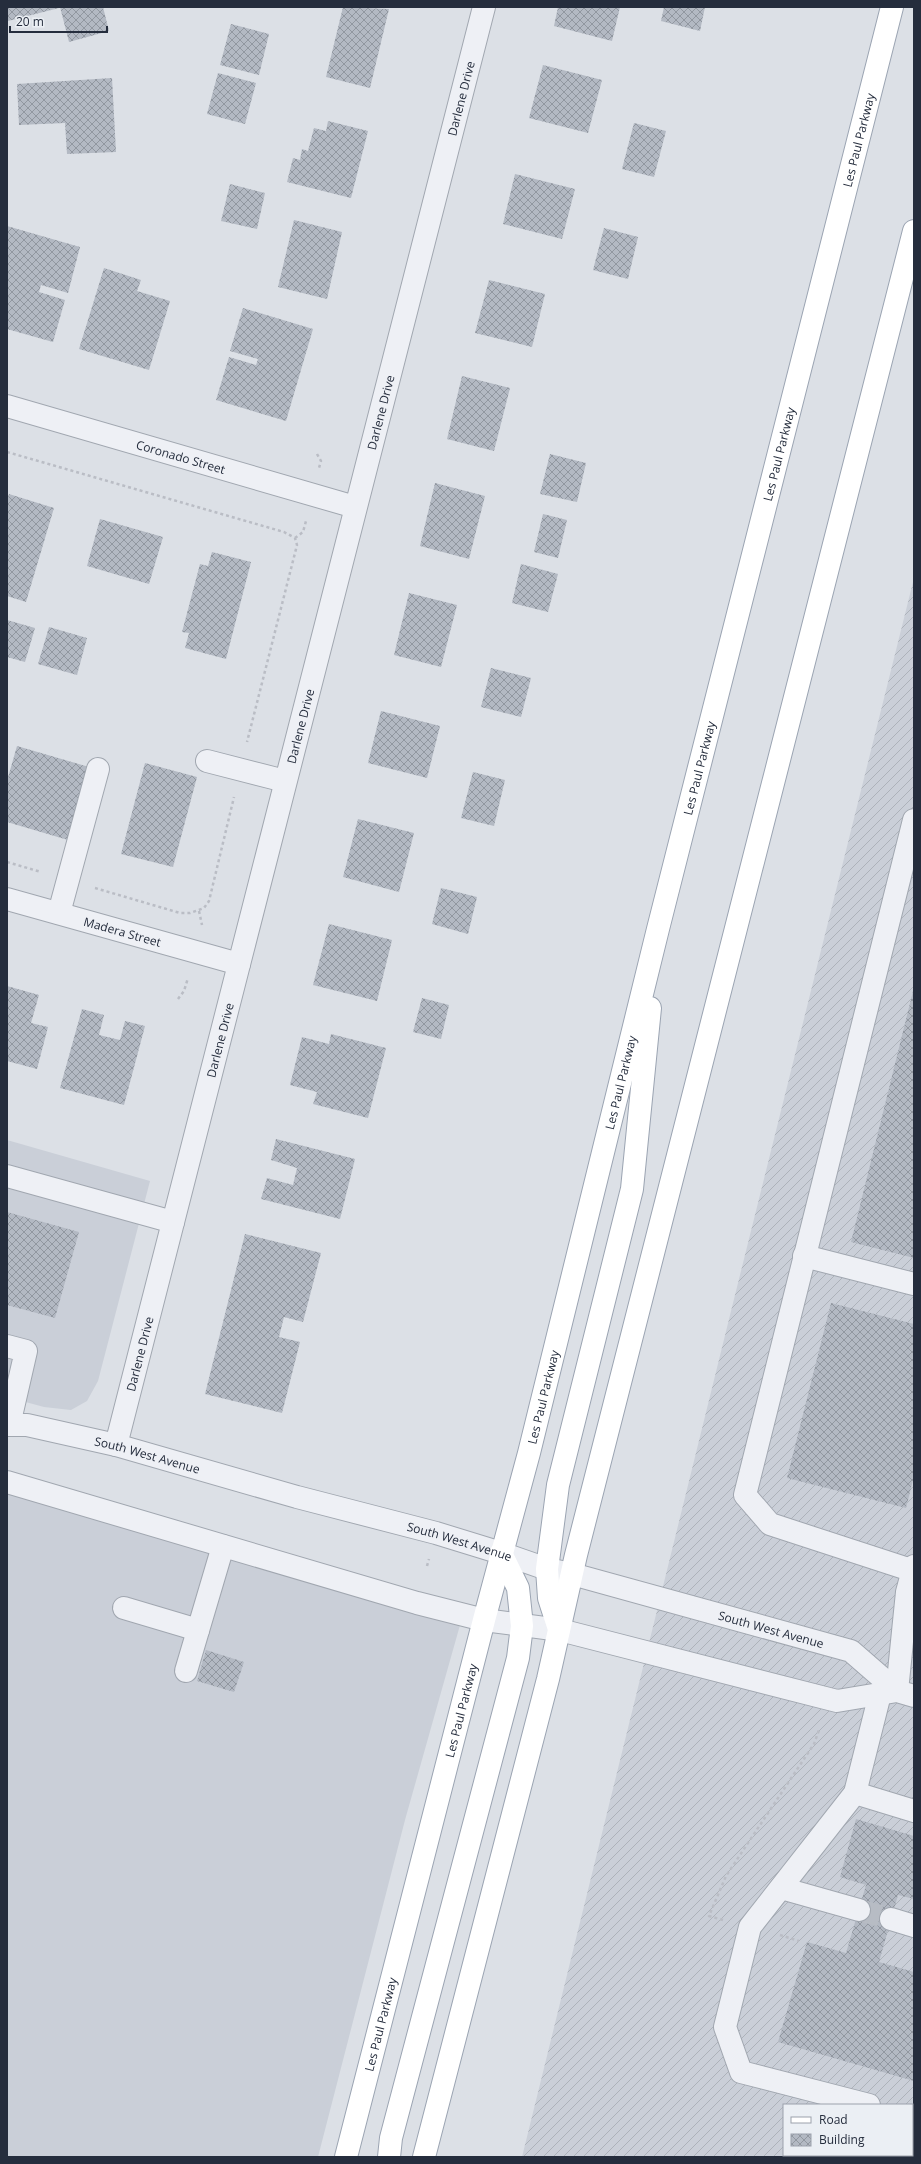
<svg xmlns="http://www.w3.org/2000/svg" width="921" height="2164" font-family="'Open Sans',sans-serif">
	<style>
		.built { fill: #cacfd8 }
		.industrial { fill: url(#industrial-furrows); fill-rule: evenodd }
		.building { fill: url(#building-cross-hatch) }
		.lines { fill: none; stroke-linecap: round; stroke-linejoin: round }
		.minor-tunnel { stroke: #b7bcc4; stroke-width: 22; stroke-dasharray: 22 11; stroke-linecap: butt }
		.minor-casing { stroke: #a1a7b0; stroke-width: 24 }
		.major-casing { stroke: #9ba4b2; stroke-width: 24 }
		.path { stroke: #babdc5; stroke-width: 2.5; stroke-dasharray: 3 3; stroke-linecap: butt }
		.minor { stroke: #eef0f5; stroke-width: 22 }
		.major { stroke: #fff; stroke-width: 22 }
		.labels { text-anchor: middle; dominant-baseline: central; stroke-width: 3; stroke-linejoin: round; paint-order: stroke }
		.street-label { font-size: 12px; fill: #252d3d; stroke: #ebeff4 }
	</style>
	<defs>
		<pattern id="industrial-furrows" width="10" height="10" patternUnits="userSpaceOnUse"><rect width="10" height="10" fill="#cacfd8"/><path d="M-1 1l2-2M0 10L10 0M9 11l2-2" fill="none" stroke="#adb2ba"/></pattern>
		<pattern id="building-cross-hatch" width="8" height="8" patternUnits="userSpaceOnUse"><rect width="8" height="8" fill="#b3b9c3"/><path d="M0 0l8 8M0 8l8-8" fill="none" stroke="#9197a0"/></pattern>
	</defs>
	<rect width="100%" height="100%" fill="#dce0e6"/>
	<path class="built" d="M7,1140L150,1181L98,1381L87,1401L71,1410L44,1407L7,1397Z
		M7,1487L462,1618L405,1820L318,2157H7Z"/>
	<path class="industrial" d="M914,578V2157H522L732,1307ZM784,2105H912V2155H784Z"/>
	<path class="building" d="M7,7H59V8L8,21Z
		M60,7H103L109,31L69,42Z
		M343,7L389,9L370,88L326,77Z
		M558,7H620L612,41L554,26Z
		M664,7H705L700,31L661,21Z
		M231,24L269,34L259,75L220,65Z
		M543,65L602,80L588,133L529,118Z
		M218,73L256,83L245,124L207,114Z
		M112,78L116,152L67,154L65,123L19,125L17,84Z
		M328,121L368,131L351,198L287,182L293,158L300,160L302,149L308,151L314,128L326,131Z
		M634,123L666,131L654,177L622,169Z
		M515,174L575,189L562,239L503,224Z
		M230,184L265,193L257,229L221,221Z
		M294,220L342,232L327,299L278,287Z
		M7,226L80,247L68,293L41,285L39,292L65,300L53,342L7,329Z
		M604,228L638,237L628,279L593,270Z
		M104,268L141,280L137,291L170,301L149,370L79,349Z
		M489,280L545,294L532,347L475,333Z
		M243,308L313,329L286,421L216,400L229,357L256,365L258,359L230,351Z
		M462,376L510,388L494,451L447,439Z
		M550,454L586,463L577,502L540,494Z
		M435,483L485,496L469,559L420,546Z
		M9,494L54,508L26,602L7,596V500Z
		M543,514L567,520L558,558L534,552Z
		M100,519L163,537L149,584L87,566Z
		M212,552L251,562L226,659L185,648L189,633L182,632L200,564L208,566Z
		M521,564L558,574L548,612L512,603Z
		M409,593L457,605L441,667L394,655Z
		M7,620L35,628L25,662L7,657Z
		M49,627L87,638L77,675L38,664Z
		M491,668L531,678L521,717L481,707Z
		M381,711L440,726L427,778L368,763Z
		M17,746L89,767L68,840L7,822V781Z
		M145,763L197,777L173,867L121,854Z
		M473,772L505,780L494,826L461,818Z
		M358,819L414,833L399,892L343,877Z
		M441,888L477,897L468,934L432,924Z
		M329,924L392,940L377,1001L313,985Z
		M7,986L39,995L31,1023L48,1027L37,1069L7,1061Z
		M913,991H914V1258L851,1242Z
		M422,998L449,1005L441,1039L413,1032Z
		M82,1009L104,1015L99,1035L120,1040L125,1021L145,1026L124,1105L60,1088Z
		M331,1034L386,1048L368,1118L313,1104L317,1092L290,1085L302,1037L329,1044Z
		M276,1139L355,1159L340,1219L261,1199L267,1178L293,1185L297,1168L271,1160Z
		M7,1212L79,1232L55,1318L7,1305Z
		M245,1234L321,1253L303,1322L284,1317L279,1337L300,1342L282,1413L205,1394Z
		M831,1303L914,1324V1476L906,1508L787,1478Z
		M206,1650L244,1662L234,1692L197,1681Z
		M856,1819L914,1836V1899L898,1895L879,1962L914,1972V2081L778,2042L807,1942L846,1953L866,1885L840,1877Z
		M822,2155H907V2157H822Z"/>
	<g class="lines">
		<path class="minor-tunnel" d="M859,1910L891,1919"/>
		<g class="minor-casing">
			<g id="minor">
				<path id="s1" d="M7,406L355,507"/>
				<path d="M207,761L285,781"/>
				<path d="M914,820L745,1495L770,1524L914,1571"/>
				<path id="s2" d="M7,899L239,964"/>
				<path d="M59,913L98,769"/>
				<path d="M7,1176L173,1222"/>
				<path d="M804,1256L914,1284"/>
				<path d="M7,1346L26,1351L9,1425"/>
				<path id="s3" d="M7,1425H27L116,1445L297,1497L436,1533L501,1553L547,1569L572,1574L851,1651L897,1691"/>
				<path id="s4" d="M116,1445L484,7"/>
				<path d="M7,1482L417,1603L484,1620L560,1630L837,1701L897,1691L914,1696"/>
				<path d="M124,1608L198,1630"/>
				<path d="M186,1671L223,1546"/>
				<path d="M897,1691L907,1592L914,1566"/>
				<path d="M855,1793L914,1811"/>
				<path d="M781,1888L859,1910"/>
				<path d="M891,1919L914,1926"/>
				<path d="M869,2105L741,2072L725,2027L750,1927L855,1793L880,1694"/>
				<path d="M912,2116L914,2117"/>
			</g>
		</g>
		<g class="major-casing">
			<g id="major">
				<path d="M559,1629L549,1598L547,1569L558,1485L632,1189L650,1008"/>
				<path id="s5" d="M346,2157L484,1620L529,1453L658,929L892,7"/>
				<path d="M389,2157L391,2138L518,1658L522,1626L518,1588L501,1553"/>
				<path d="M424,2157L548,1679L576,1555L914,231"/>
			</g>
		</g>
		<path class="path" d="M7,452L284,532L295,538L297,545L295,553L247,742
			M317,454L321,461L319,468
			M295,538L303,532L306,521
			M7,862L41,872
			M95,888L180,913H190L204,908L209,901L234,797
			M199,911L202,925
			M178,999L184,991L188,978
			M427,1566L429,1559
			M723,1920L709,1916L726,1876L814,1744L819,1730
			M780,1935L799,1941"/>
		<use href="#minor" class="minor"/>
		<use href="#major" class="major"/>
	</g>
	<g class="labels">
		<g class="street-label">
			<text stroke="none"><textPath href="#s4" startOffset="1390">Darlene Drive</textPath></text>
			<text stroke="none"><textPath href="#s5" startOffset="2081">Les Paul Parkway</textPath></text>
			<text stroke="none"><textPath href="#s4" startOffset="1066">Darlene Drive</textPath></text>
			<text stroke="none"><textPath href="#s5" startOffset="1757">Les Paul Parkway</textPath></text>
			<text stroke="none"><textPath href="#s1" startOffset="181">Coronado Street</textPath></text>
			<text stroke="none"><textPath href="#s4" startOffset="742">Darlene Drive</textPath></text>
			<text stroke="none"><textPath href="#s5" startOffset="1433">Les Paul Parkway</textPath></text>
			<text stroke="none"><textPath href="#s2" startOffset="120">Madera Street</textPath></text>
			<text stroke="none"><textPath href="#s4" startOffset="418">Darlene Drive</textPath></text>
			<text stroke="none"><textPath href="#s5" startOffset="1109">Les Paul Parkway</textPath></text>
			<text stroke="none"><textPath href="#s4" startOffset="94">Darlene Drive</textPath></text>
			<text stroke="none"><textPath href="#s5" startOffset="785">Les Paul Parkway</textPath></text>
			<text stroke="none"><textPath href="#s3" startOffset="144">South West Avenue</textPath></text>
			<text stroke="none"><textPath href="#s3" startOffset="468">South West Avenue</textPath></text>
			<text stroke="none"><textPath href="#s3" startOffset="792">South West Avenue</textPath></text>
			<text stroke="none"><textPath href="#s5" startOffset="461">Les Paul Parkway</textPath></text>
			<text stroke="none"><textPath href="#s5" startOffset="137">Les Paul Parkway</textPath></text>
		</g>
	</g>
	<rect width="921" height="2164" fill="none" stroke="#252d3d" stroke-width="16"/>
	<rect x="783" y="2104" width="130" height="52" fill="#ebeff4" stroke="#9ca1ab"/>
	<rect x="791" y="2117" width="20" height="6" fill="#ffffff" stroke="#9ca1ab"/>
	<text x="819" y="2124" font-size="12" fill="#252d3d">Road</text>
	<rect x="791" y="2134" width="20" height="12" fill="url(#building-cross-hatch)" stroke="#9ca1ab"/>
	<text x="819" y="2144" font-size="12" fill="#252d3d">Building</text>
	<path d="M10 26v6h97v-6" fill="none" stroke="#252d3d" stroke-width="2"/>
	<text x="16" y="26" font-size="12" fill="#252d3d" stroke="#ebeff4" stroke-width="3" paint-order="stroke">20 m</text>
</svg>
